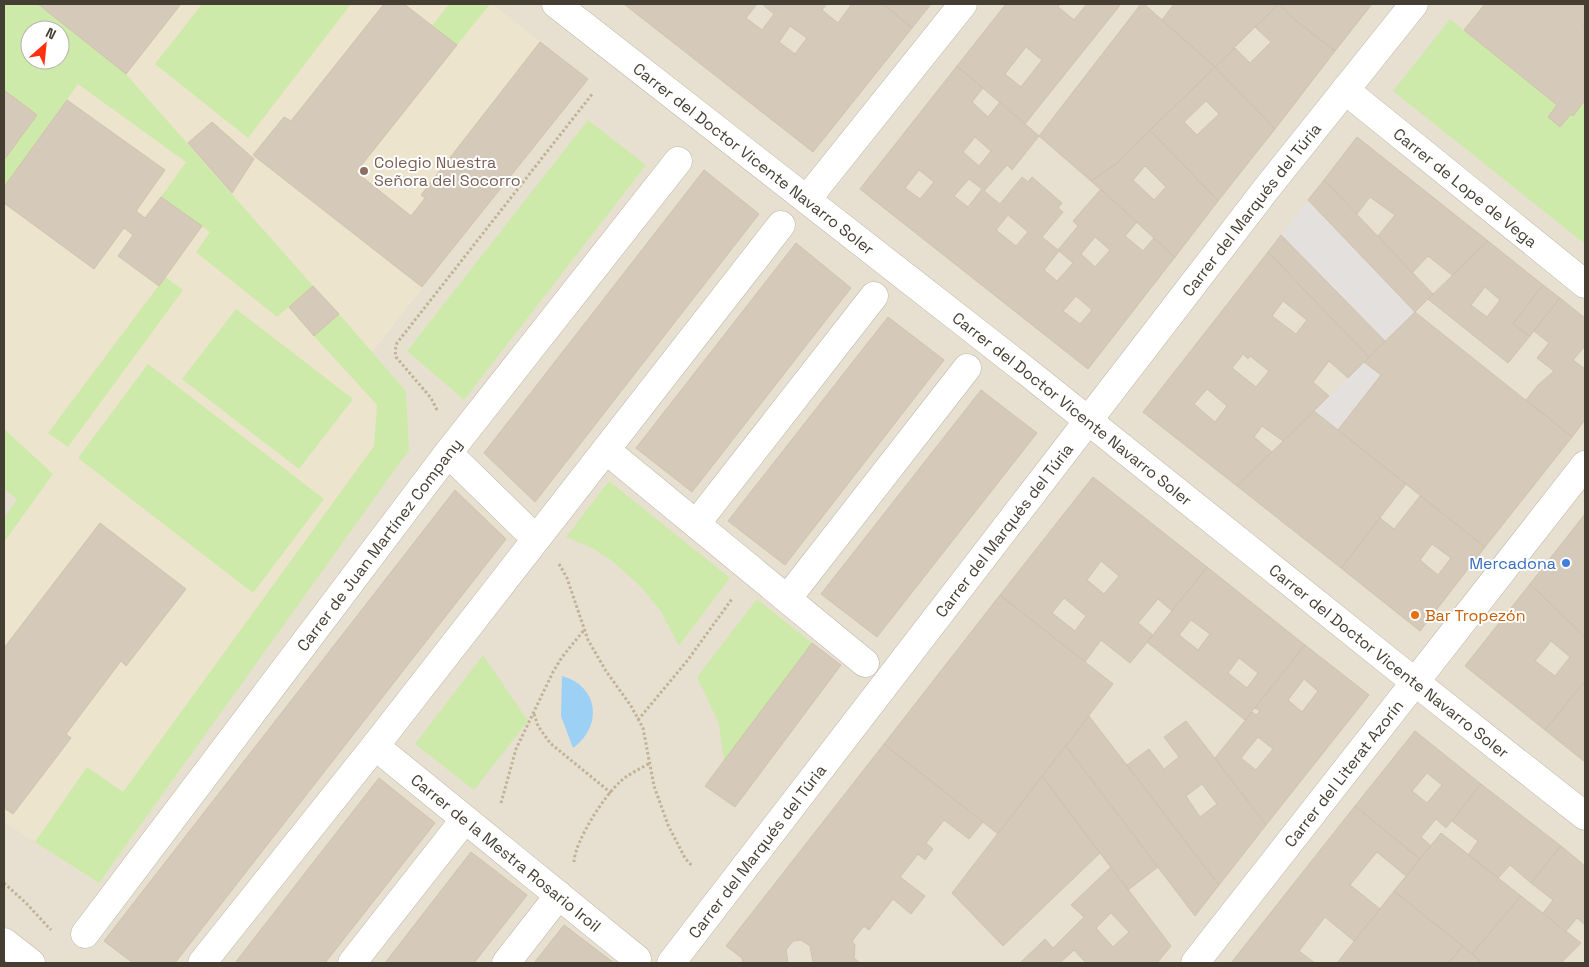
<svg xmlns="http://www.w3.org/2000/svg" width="1589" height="967" font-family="'Space Grotesk',sans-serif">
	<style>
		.residential { fill: #e7e0d1; fill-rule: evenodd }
		.education { fill: #ede4cd; fill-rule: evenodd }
		.green { fill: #cdeaaa; fill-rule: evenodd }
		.parking { fill: #e3e0dd }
		.water { fill: #9cd0f4 }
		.building { fill: #d5cab9; stroke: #d0c2ac; fill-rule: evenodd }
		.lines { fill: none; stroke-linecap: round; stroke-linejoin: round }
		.pedestrian-casing { stroke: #bfb6a6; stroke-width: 29 }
		.minor-casing { stroke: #bfb6a6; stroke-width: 29 }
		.tertiary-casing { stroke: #bfb6a6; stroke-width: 29 }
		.path { stroke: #c1b296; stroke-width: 3; stroke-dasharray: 2.5 2.5; stroke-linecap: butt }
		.pedestrian { stroke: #fff; stroke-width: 28 }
		.minor { stroke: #fff; stroke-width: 28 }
		.tertiary { stroke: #fff; stroke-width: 28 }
		.education-dot { fill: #8d6e63; stroke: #fff; stroke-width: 2 }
		.shop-dot { fill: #3f7fe0; stroke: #fff; stroke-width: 2 }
		.food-dot { fill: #e8710a; stroke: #fff; stroke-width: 2 }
		.labels { text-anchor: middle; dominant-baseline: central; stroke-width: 4; stroke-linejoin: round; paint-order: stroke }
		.street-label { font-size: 16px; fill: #453e33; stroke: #fff }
		.education-label { font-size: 16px; fill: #785e54; stroke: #fff; text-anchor: start }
		.shop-label { font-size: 16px; fill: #366cbe; stroke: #fff; text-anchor: end }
		.food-label { font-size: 16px; fill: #c56008; stroke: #fff; text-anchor: start }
	</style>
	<rect width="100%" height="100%" fill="#f3eee4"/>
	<path class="residential" d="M4,4H1585V963H4ZM30,30H60V60H30Z"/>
	<path class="education" d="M4,4H492L588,79L372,352L406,391L409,450L99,883L4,822V518L17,499L4,489ZM30,30H60V60H30Z"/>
	<path class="green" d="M4,4H38L126,74L313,286L277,317L196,252L210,232L161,197L186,162L78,84L4,187V160L37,115L4,90ZM30,30H60V60H30Z
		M202,4H351L248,138L155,64Z
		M449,4H490L457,45L432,26Z
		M1450,19L1557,105L1548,117L1560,127L1571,114L1573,116L1585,100V244L1393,91Z
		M588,120L646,165L464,400L407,351Z
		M165,277L183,290L68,447L48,433Z
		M236,309L353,399L299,469L182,379Z
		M339,314L406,391L409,450L99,883L35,842L87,767L123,792L374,446L377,405L314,336Z
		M148,364L324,499L253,593L78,458Z
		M4,429L53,474L4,542V518L17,499L4,489Z
		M609,481L730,578L679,646L660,610L640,586L611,560L592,548L566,537Z
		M757,599L812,643L724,761L719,724L697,677Z
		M483,655L528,721L474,790L415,744Z"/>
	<path class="parking" d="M1324,180L1433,294L1415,312L1572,437L1485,547L1314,411L1369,357L1268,252Z"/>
	<path class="water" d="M562,676C599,686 603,726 573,748L561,716Z"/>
	<path class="building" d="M38,4H181L126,74Z
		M384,4H404L457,45L356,172L411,216L425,198L421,195L540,42L588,79L422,287L253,155L284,117L291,121Z
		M624,4H757L746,18L762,30L774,14L762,4H827L822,10L838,23L851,5L849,4H883L912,28L813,152ZM790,26L807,38L795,54L779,42Z
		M883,4H931L912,28Z
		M1006,4H1060L1058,7L1074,20L1087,4H1121L1025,124L957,66ZM1026,47L1042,60L1021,87L1005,74Z
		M1141,4H1144L1215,67L1116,164L1091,181L1039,136Z
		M1174,4H1278L1215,67L1162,20Z
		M1279,4L1295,20L1335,51L1275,129L1215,67L1235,48L1250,63L1271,42L1255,27Z
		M1279,4H1372L1335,51L1295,20Z
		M1485,4H1585V22L1583,25L1585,27V100L1573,116L1571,114L1560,127L1548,117L1557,105L1464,30Z
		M957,66L983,88L972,102L988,117L1000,102L1039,136L1012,170L1007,165L984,191L1000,204L1022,177L1028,182L1032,177L1062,203L1058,208L1063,212L1042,237L1058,250L1078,226L1073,221L1101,189L1137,222L1125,236L1143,251L1154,238L1175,257L1088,369L860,189ZM975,137L991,151L979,166L963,152ZM919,170L934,182L920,199L905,188ZM969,179L982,189L968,207L954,196ZM1008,215L1028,232L1016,246L996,230ZM1095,237L1110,250L1095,267L1081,254ZM1059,251L1073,263L1057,281L1044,270ZM1076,296L1092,310L1080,324L1063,311Z
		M1215,67L1275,129L1218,201L1150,130ZM1206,101L1219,114L1197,135L1184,122Z
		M4,90L37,115L4,160Z
		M67,100L165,170L136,211L145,218L161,197L202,226L159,286L118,256L133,235L124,228L94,269L4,203V187Z
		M212,122L254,159L232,193L188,143Z
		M1150,130L1218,201L1175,257L1091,181L1116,164ZM1145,166L1166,187L1154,200L1133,180Z
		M1357,137L1488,241L1452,275L1428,256L1412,273L1378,236L1395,215L1370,197L1357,214L1324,180Z
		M704,170L759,214L535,502L484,453Z
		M1324,180L1433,294L1415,312L1308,200Z
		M1281,235L1385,341L1369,357L1268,252Z
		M1488,241L1543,285L1513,324L1530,336L1508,363L1428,299ZM1485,287L1500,300L1487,317L1471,305Z
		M796,243L851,288L692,492L636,448Z
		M1268,252L1369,357L1348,378L1329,361L1313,382L1329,396L1283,441L1262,426L1254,437L1272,452L1237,486L1143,412ZM1283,301L1307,320L1296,334L1272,316ZM1243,354L1248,359L1250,356L1269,371L1256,387L1232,368ZM1207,389L1227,406L1215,422L1194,404Z
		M1543,285L1560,298L1530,336L1513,324Z
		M313,286L339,314L314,336L289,307Z
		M1560,298L1585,318V346L1573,360L1585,369V420L1572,437L1526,400L1538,385L1554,371L1537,358L1549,343L1534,331Z
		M1415,312L1572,437L1485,547L1338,430L1381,375L1364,362Z
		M888,317L944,360L785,565L728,521Z
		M981,390L1037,433L877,637L821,594Z
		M1314,411L1406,484L1341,568L1237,486Z
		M1093,477L1207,567L1172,611L1158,599L1138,623L1153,635L1130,663L1101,640L1085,662L1000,595ZM1101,561L1119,576L1104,594L1087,580ZM1064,598L1086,616L1075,631L1052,613Z
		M455,490L506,539L175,963H133L104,941Z
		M1420,496L1485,547L1420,631L1341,568L1380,518L1394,529ZM1432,544L1451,558L1438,575L1420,560Z
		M1585,514V637L1530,584Z
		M100,523L186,589L126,666L121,661L66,734L71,738L13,814L4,808V648Z
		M1207,567L1305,645L1245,720L1147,642ZM1191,620L1210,634L1198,650L1179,635ZM1239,658L1258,673L1247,688L1228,673Z
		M1530,584L1585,637V681L1545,730L1465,666ZM1551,641L1570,657L1555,676L1535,661Z
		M1000,595L1113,684L998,834L884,744Z
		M812,643L841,665L735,807L705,786Z
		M1305,645L1369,695L1266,825L1215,758L1252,712L1256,715L1260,711L1255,708ZM1304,679L1318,691L1302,712L1288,700ZM1258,737L1273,749L1256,770L1241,758Z
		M1585,681V762L1545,730Z
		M1089,716L1219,885L1195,916L1066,746Z
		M1186,721L1266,825L1219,885L1127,765L1149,749L1164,769L1179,757L1164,737ZM1202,784L1217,804L1200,817L1186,796Z
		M1415,731L1481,784L1446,828L1436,819L1421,837L1431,846L1420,859L1355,806ZM1427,773L1442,785L1427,803L1412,791Z
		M884,744L983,822L969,839L944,820L926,843L933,849L925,860L918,854L900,877L925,896L911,914L893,899L869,930L864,926L852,941L855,945L854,958L860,963H813L810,946L801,940L793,941L786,950L788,963H743L742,958L726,946Z
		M1066,746L1158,867L1128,890L1042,776Z
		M1042,776L1100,853L1003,946L952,893Z
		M379,778L435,823L325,963H235Z
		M1481,784L1561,846L1531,883L1510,865L1498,878L1468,855L1478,841L1452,821Z
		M1355,806L1420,859L1406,876L1377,852L1350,885L1380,909L1354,941L1325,917L1299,951L1315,963H1231Z
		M1441,833L1521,896L1472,954L1394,891Z
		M1561,846L1585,866V925L1577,918L1565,932L1543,913L1553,900L1531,883Z
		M471,852L527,895L474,963H385Z
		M1111,867L1171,946L1157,963H1086L1074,950L1060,963H1020L1045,939L1053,948L1084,917L1071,905ZM1111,913L1129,932L1113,947L1096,928Z
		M1394,891L1463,946L1448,963H1337Z
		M1521,896L1581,943L1561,963H1482L1472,954Z
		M564,925L614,963H534Z
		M1463,946L1472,954L1482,963H1448Z"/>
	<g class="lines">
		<g class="pedestrian-casing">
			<g id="pedestrian">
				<path d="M606,450L865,663"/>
				<path d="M448,453L536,539"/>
				<path d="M696,524L874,296"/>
				<path d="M787,599L967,368"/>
				<path id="s1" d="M375,746L637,959"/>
				<path id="s2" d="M85,934L448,453L678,161"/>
				<path d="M202,963L375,746L781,225"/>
				<path d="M352,963L465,819"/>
				<path d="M506,963L559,895"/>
			</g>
		</g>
		<g class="minor-casing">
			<g id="minor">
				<path id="s3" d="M556,4L1030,374L1391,663L1585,816"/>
				<path id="s4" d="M1345,90L1585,284"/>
				<path d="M807,199L963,4"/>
				<path id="s5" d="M671,963L1267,188L1414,4"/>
				<path id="s6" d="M1195,963L1585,465"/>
			</g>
		</g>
		<g class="tertiary-casing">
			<path id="tertiary" d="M4,942L31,963"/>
		</g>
		<path class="path" d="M437,410L431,398L396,357L395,351L397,343L593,93
			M559,564L567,578L588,640L606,671L631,706L643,728L654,786L668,825L685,858L693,867
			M534,714L538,726L550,743L611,793
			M638,720L687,661L732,599
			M501,803L516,749L553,672L562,657L584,630
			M574,862C575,841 604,796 620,782C628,774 640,769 650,763
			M4,883L26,903L51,930"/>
		<use href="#pedestrian" class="pedestrian"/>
		<use href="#minor" class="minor"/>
		<use href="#tertiary" class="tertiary"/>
	</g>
	<circle class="education-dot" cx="364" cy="171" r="5"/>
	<circle class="shop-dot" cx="1566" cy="563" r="5"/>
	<circle class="food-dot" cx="1415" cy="615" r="5"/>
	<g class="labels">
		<g class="street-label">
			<text stroke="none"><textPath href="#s3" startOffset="251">Carrer del Doctor Vicente Navarro Soler</textPath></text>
			<text stroke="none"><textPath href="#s4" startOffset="155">Carrer de Lope de Vega</textPath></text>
			<text stroke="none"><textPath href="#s5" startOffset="951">Carrer del Marqués del Túria</textPath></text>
			<text stroke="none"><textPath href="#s3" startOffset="656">Carrer del Doctor Vicente Navarro Soler</textPath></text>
			<text stroke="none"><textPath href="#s5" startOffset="546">Carrer del Marqués del Túria</textPath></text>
			<text stroke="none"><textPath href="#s2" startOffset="488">Carrer de Juan Martínez Company</textPath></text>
			<text stroke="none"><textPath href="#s3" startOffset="1061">Carrer del Doctor Vicente Navarro Soler</textPath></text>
			<text stroke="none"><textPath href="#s6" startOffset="241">Carrer del Literat Azorín</textPath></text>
			<text stroke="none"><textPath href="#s5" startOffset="141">Carrer del Marqués del Túria</textPath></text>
			<text stroke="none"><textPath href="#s1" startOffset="169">Carrer de la Mestra Rosario Iroil</textPath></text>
		</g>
		<g class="education-label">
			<text x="374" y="162">Colegio Nuestra<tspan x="374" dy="18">Señora del Socorro</tspan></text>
		</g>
		<g class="shop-label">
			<text x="1556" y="563">Mercadona</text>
		</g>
		<g class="food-label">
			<text x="1425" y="615">Bar Tropezón</text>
		</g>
	</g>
	<rect width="1589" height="967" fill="none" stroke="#453e33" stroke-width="10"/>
	<g transform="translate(45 45) rotate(27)"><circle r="24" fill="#ffffff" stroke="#b5b2ad"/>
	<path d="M0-4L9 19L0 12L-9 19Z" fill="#ff310f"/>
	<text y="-8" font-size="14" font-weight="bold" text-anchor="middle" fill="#453e33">N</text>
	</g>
</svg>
